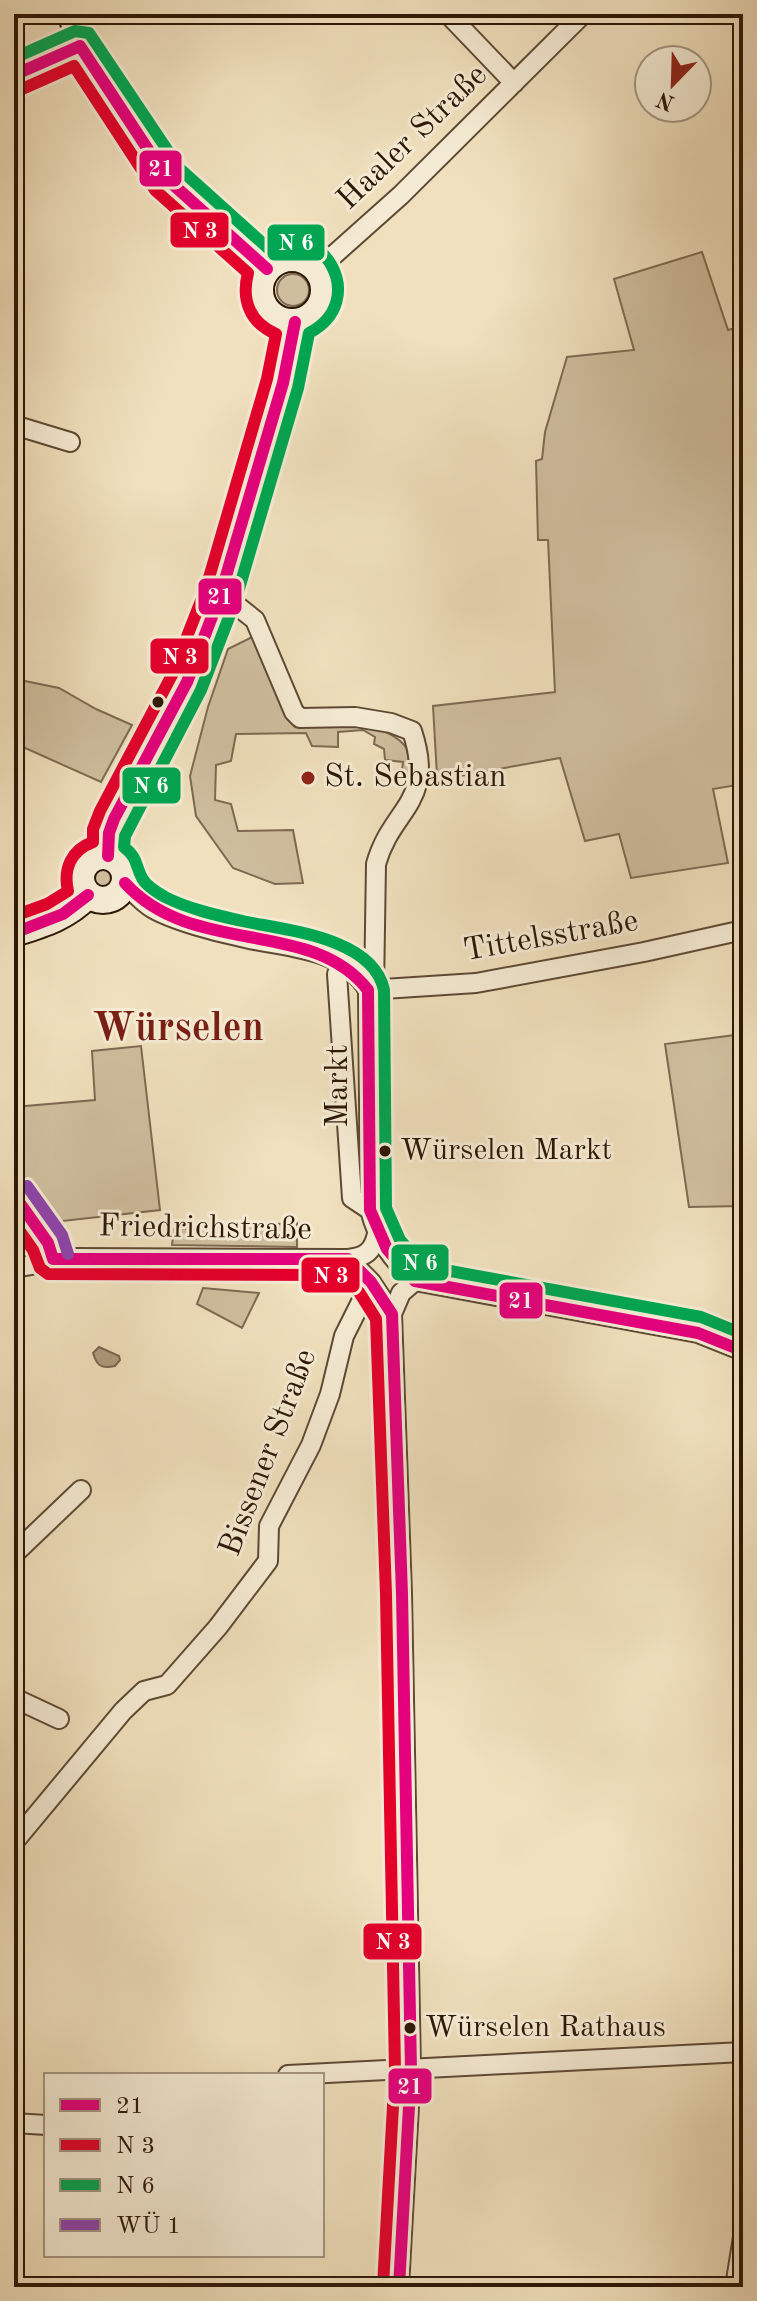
<svg xmlns="http://www.w3.org/2000/svg" width="757" height="2301" font-family="'Old Standard TT',serif">
	<style>
		.green { fill: #cfbe9e; stroke: #7e6a52; stroke-width: 2 }
		.water { fill: #ae9c7f; stroke: #7a674f; stroke-width: 2 }
		.lines { fill: none; stroke-linecap: round; stroke-linejoin: round }
		.street-casing { stroke: #5e4934; stroke-width: 22 }
		.secondary-casing { stroke: #2d1706; stroke-width: 30 }
		.street { stroke: #f5ebd4; stroke-width: 18 }
		.secondary { stroke: #f5ebd4; stroke-width: 26 }
		.bus-1-casing { stroke: #f5ebd4; stroke-width: 18 }
		.bus-2-casing { stroke: #f5ebd4; stroke-width: 18 }
		.bus-3-casing { stroke: #f5ebd4; stroke-width: 18 }
		.bus-4-casing { stroke: #f5ebd4; stroke-width: 18 }
		.bus-1 { stroke: #e5007d; stroke-width: 12 }
		.bus-2 { stroke: #e4002b; stroke-width: 12 }
		.bus-3 { stroke: #00a651; stroke-width: 12 }
		.bus-4 { stroke: #8e44ad; stroke-width: 12 }
		.bus-dot { fill: #2d1706; stroke: #f5ebd4; stroke-width: 3 }
		.poi-dot { fill: #8f2418; stroke: #f5ebd4; stroke-width: 3 }
		.labels { text-anchor: middle; dominant-baseline: central; stroke-width: 6; stroke-linejoin: round; paint-order: stroke }
		.bus-label { font-size: 30px; fill: #2d1706; stroke: #f5ebd4; text-anchor: start }
		.street-label { font-size: 32px; fill: #2d1706; stroke: #f5ebd4 }
		.poi-label { font-size: 32px; fill: #2d1706; stroke: #f5ebd4; text-anchor: start }
		.district-label { font-size: 40px; font-weight: bold; fill: #7a1f14; stroke: #f5ebd4 }
		.line-badge { stroke: #f5ebd4; stroke-width: 3 }
		.badge-label { font-size: 22px; text-anchor: middle; font-weight: bold; fill: #fff }
	</style>
	<rect width="100%" height="100%" fill="#f0e0bd"/>
	<filter id="stains"><feTurbulence type="fractalNoise" baseFrequency=".0025" numOctaves="4"/><feColorMatrix values="0 0 0 0 .2 0 0 0 0 .09 0 0 0 0 .02 0 0 0 .5 -.17"/></filter>
	<radialGradient id="worn" r=".72"><stop offset=".6" stop-color="#630" stop-opacity="0"/><stop offset="1" stop-color="#630" stop-opacity=".3"/></radialGradient>
	<path class="green" d="M702,252L728,330L743,326V784L713,789L728,863L631,878L619,834L585,841L560,758L454,777L437,776L433,706L555,692L548,540H538L536,461L542,459L545,432L567,357L634,350L614,279Z
		M277 290a16 16 0 1 1 32 0a16 16 0 1 1-32 0Z
		M254,636L289,713C319,717 391,721 407,749C412,758 409,771 407,780L401,778L403,762L385,760L384,749L374,744L375,737L363,730L338,732V747L312,746L306,733L236,734L231,761L216,765L215,800L231,804L238,831L293,830L303,883L275,884L233,868L196,816L190,776L208,707L228,649Z
		M20,680L59,688L96,709L132,725L101,782L14,743V683Z
		M92 878a11 11 0 1 1 22 0a11 11 0 1 1-22 0Z
		M743,1034V1206L689,1207L665,1044Z
		M141,1046L160,1210L54,1222L50,1207L14,1165V1107L95,1100L92,1051Z
		M297,1223V1247L172,1245L174,1229Z
		M203,1288L259,1293L242,1328L197,1304Z"/>
	<path class="water" d="M99,1347L119,1356L120,1360L115,1366C101,1369 97,1366 93,1353Z"/>
	<g class="lines">
		<g class="street-casing">
			<path id="street" d="M448,14L514,83
				M14,75L80,46
				M317,270L401,195L583,14
				M14,425L70,442
				M221,593L255,620L294,712L300,718L355,717L391,723L412,731C436,803 392,807 376,864L374,990
				M125,883C133,892 142,902 152,908C172,920 217,932 241,937C285,948 342,946 368,990L370,1210C378,1241 392,1259 415,1281L698,1333L743,1351
				M337,974L352,1198L370,1210
				M368,990L476,983L644,952L743,930
				M348,1259L371,1282L392,1314
				M14,1268L72,1258L348,1259C366,1257 373,1251 377,1234
				M14,1554L81,1490
				M14,1698L59,1719
				M14,1842L123,1711L144,1691L167,1685L218,1627L268,1561L269,1526L311,1445L330,1394L344,1336L371,1282
				M288,2075L743,2052
				M14,2123L46,2125
				M399,2287L411,2070L402,1594L392,1314L401,1293L415,1281
				M735,2287L743,2237"/>
		</g>
		<g class="secondary-casing">
			<path id="secondary" d="M72,14L80,46L168,180L267,269
				M260 290a32 32 0 1 1 64 0a32 32 0 1 1-64 0Z
				M81 878a22 22 0 1 1 44 0a22 22 0 1 1-44 0Z
				M108,856L109,833L114,819L187,682L221,593L283,383L295,322
				M14,933C43,924 67,917 88,895
				M14,1195L48,1243L53,1259"/>
		</g>
		<use href="#street" class="street"/>
		<use href="#secondary" class="secondary"/>
		<g class="bus-1-casing">
			<path id="bus-1" d="M80,46L168,180L267,269
				M14,75L80,46
				M108,856L109,833L114,819L187,682L221,593L283,383L295,322
				M125,883C193,958 312,917 368,990L370,1210L387,1249L415,1281L698,1333L743,1351
				M14,933L63,914L88,895
				M14,1195L48,1243L53,1259
				M53,1259H348
				M348,1259L371,1282L392,1314L402,1594L411,2070L399,2287"/>
		</g>
		<g class="bus-2-casing">
			<path id="bus-2" d="M14,916L47,904L68,891C63,869 71,850 93,842V829L100,811L172,675L206,588L267,379L276,334C250,323 241,300 248,273L155,190L74,66L20,90
				M14,1223L33,1250L40,1268L48,1274L341,1275L359,1292L376,1319L386,1594L395,2070L383,2286"/>
		</g>
		<g class="bus-3-casing">
			<path id="bus-3" d="M14,58L75,31L89,33L180,169L269,249C322,216 371,301 309,333L298,388L236,599L201,690L125,836L124,847C138,858 135,865 142,878C146,886 158,893 165,897C189,909 216,915 242,921C284,930 373,937 384,990L386,1208L400,1240L423,1266L701,1317L743,1334"/>
		</g>
		<g class="bus-4-casing">
			<path id="bus-4" d="M27,1186L62,1235L68,1254"/>
		</g>
		<use href="#bus-1" class="bus-1"/>
		<use href="#bus-2" class="bus-2"/>
		<use href="#bus-3" class="bus-3"/>
		<use href="#bus-4" class="bus-4"/>
	</g>
	<g class="bus-dot">
		<circle cx="158" cy="702" r="7"/>
		<circle cx="385" cy="1151" r="7"/>
		<circle cx="410" cy="2028" r="7"/>
	</g>
	<circle class="poi-dot" cx="308" cy="778" r="8"/>
	<g class="labels">
		<g class="bus-label">
			<text x="400" y="1151">Würselen Markt</text>
			<text x="425" y="2028">Würselen Rathaus</text>
		</g>
		<g class="street-label">
			<text transform="translate(413 138) rotate(-44)">Haaler Straße</text>
			<text transform="translate(551 937) rotate(-10)">Tittelsstraße</text>
			<text transform="translate(339 1086) rotate(-90)">Markt</text>
			<text transform="translate(205 1229) rotate(1)">Friedrichstraße</text>
			<text transform="translate(269 1453) rotate(-69)">Bissener Straße</text>
		</g>
		<g class="poi-label">
			<text x="324" y="778">St. Sebastian</text>
		</g>
		<g class="district-label">
			<text x="178" y="1030">Würselen</text>
		</g>
	</g>
	<g class="line-badge">
		<rect x="138" y="149" width="45" height="39" rx="8" fill="#e5007d"/>
		<rect x="169" y="211" width="61" height="38" rx="8" fill="#e4002b"/>
		<rect x="266" y="223" width="60" height="39" rx="8" fill="#00a651"/>
		<rect x="197" y="577" width="46" height="39" rx="8" fill="#e5007d"/>
		<rect x="149" y="637" width="61" height="38" rx="8" fill="#e4002b"/>
		<rect x="121" y="766" width="61" height="39" rx="8" fill="#00a651"/>
		<rect x="390" y="1243" width="60" height="39" rx="8" fill="#00a651"/>
		<rect x="300" y="1256" width="61" height="38" rx="8" fill="#e4002b"/>
		<rect x="498" y="1281" width="46" height="39" rx="8" fill="#e5007d"/>
		<rect x="362" y="1922" width="61" height="39" rx="8" fill="#e4002b"/>
		<rect x="387" y="2067" width="46" height="38" rx="8" fill="#e5007d"/>
	</g>
	<g class="badge-label">
		<text x="161" y="176">21</text>
		<text x="200" y="238">N 3</text>
		<text x="296" y="250">N 6</text>
		<text x="220" y="604">21</text>
		<text x="180" y="664">N 3</text>
		<text x="151" y="793">N 6</text>
		<text x="420" y="1270">N 6</text>
		<text x="331" y="1283">N 3</text>
		<text x="521" y="1308">21</text>
		<text x="393" y="1949">N 3</text>
		<text x="410" y="2094">21</text>
	</g>
	<rect width="757" height="2301" fill="none" stroke="#f0e0bd" stroke-width="48"/>
	<rect x="16" y="16" width="725" height="2269" fill="none" stroke="#2d1706" stroke-width="4"/>
	<rect x="24" y="24" width="709" height="2253" fill="none" stroke="#2d1706" stroke-width="2"/>
	<rect x="44" y="2073" width="280" height="184" fill="#f5ebd4" stroke="#a59682" stroke-width="2"/>
	<rect x="60" y="2099" width="40" height="12" fill="#e5007d" stroke="#a59682" stroke-width="2"/>
	<text x="116" y="2113" font-size="24" fill="#2d1706">21</text>
	<rect x="60" y="2139" width="40" height="12" fill="#e4002b" stroke="#a59682" stroke-width="2"/>
	<text x="116" y="2153" font-size="24" fill="#2d1706">N 3</text>
	<rect x="60" y="2179" width="40" height="12" fill="#00a651" stroke="#a59682" stroke-width="2"/>
	<text x="116" y="2193" font-size="24" fill="#2d1706">N 6</text>
	<rect x="60" y="2219" width="40" height="12" fill="#8e44ad" stroke="#a59682" stroke-width="2"/>
	<text x="116" y="2233" font-size="24" fill="#2d1706">WÜ 1</text>
	<g transform="translate(673 84) rotate(203)"><circle r="38" fill="#f5ebd4" stroke="#a59682" stroke-width="2"/>
	<path d="M0-6L14 30L0 20L-14 30Z" fill="#8f2418"/>
	<text y="-12" font-size="22" font-weight="bold" text-anchor="middle" fill="#2d1706">N</text>
	</g>
	<rect width="100%" height="100%" filter="url(#stains)"/>
	<rect width="100%" height="100%" fill="url(#worn)"/>
</svg>
